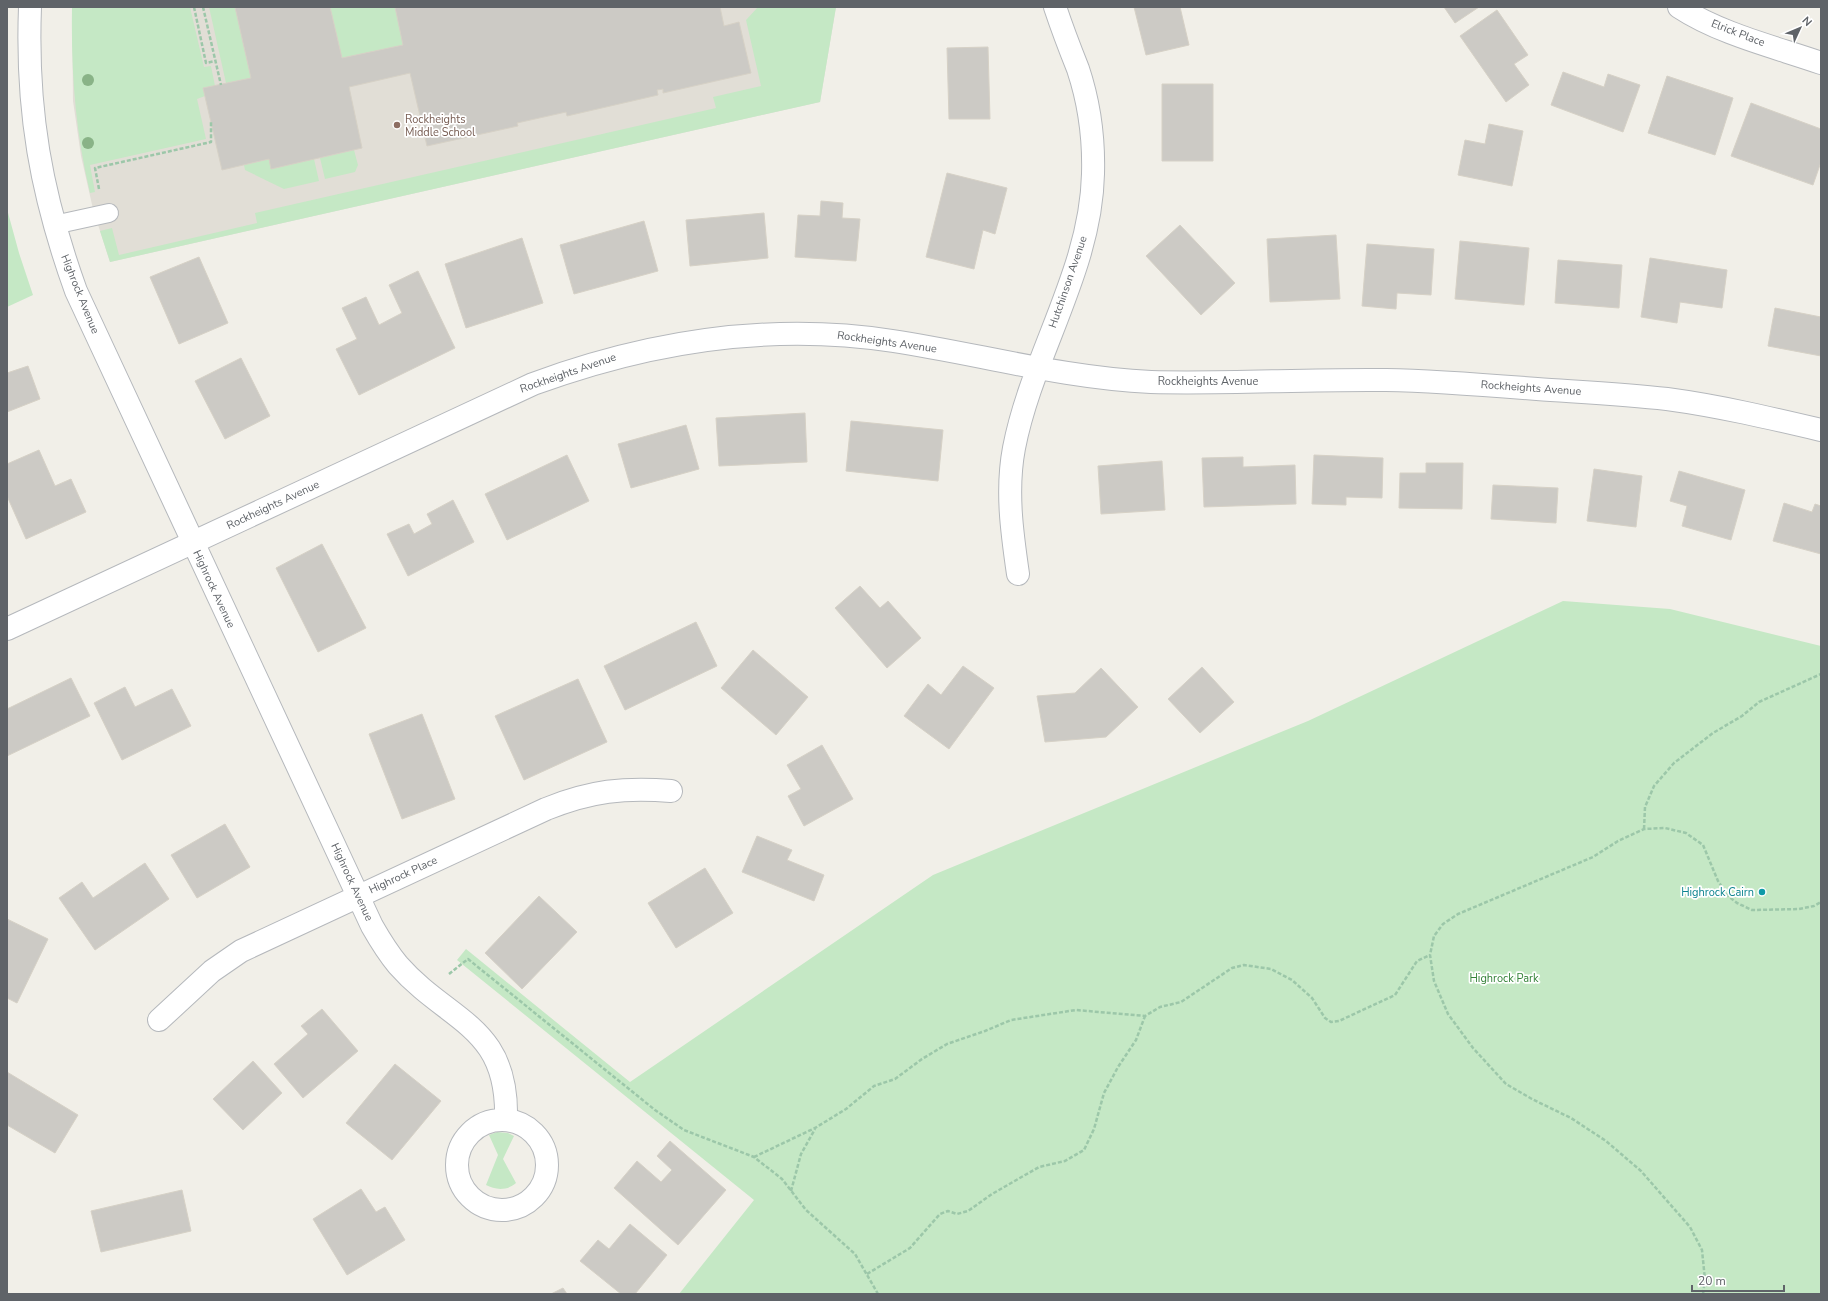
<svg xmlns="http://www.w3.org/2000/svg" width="1828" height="1301" font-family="'Nunito Sans',sans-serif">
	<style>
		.education { fill: #e1ded6 }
		.green { fill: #c5e8c5 }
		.building { fill: #cccac5; stroke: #d6d1c6 }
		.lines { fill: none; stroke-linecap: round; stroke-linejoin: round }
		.lane-casing { stroke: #b5b8bc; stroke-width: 20 }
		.street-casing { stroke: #b5b8bc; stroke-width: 24 }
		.path { stroke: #9cc7a9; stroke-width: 2.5; stroke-dasharray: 4 2; stroke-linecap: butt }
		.lane { stroke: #fff; stroke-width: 18 }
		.street { stroke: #fff; stroke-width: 22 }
		.tree { fill: #89b387 }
		.education-dot { fill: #8d6e63; stroke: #fff; stroke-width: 1.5 }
		.culture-dot { fill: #0f9aa8; stroke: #fff; stroke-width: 1.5 }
		.labels { text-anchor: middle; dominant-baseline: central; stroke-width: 3.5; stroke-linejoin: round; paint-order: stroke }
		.street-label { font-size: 11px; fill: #5f6368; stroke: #fff }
		.education-label { font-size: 11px; fill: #785e54; stroke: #fff; text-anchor: start }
		.culture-label { font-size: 11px; fill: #0d838f; stroke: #fff; text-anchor: end }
		.park-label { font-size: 11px; fill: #348238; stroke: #fff }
	</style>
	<rect width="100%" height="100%" fill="#f1efe8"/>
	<path class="education" d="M72,7H836L820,102L110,262L93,209L81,156L73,101Z"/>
	<path class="green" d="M72,7H190L204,67L211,66L215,86L203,88L205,96L197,99L206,139L90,165L95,192L90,193C75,129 71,72 72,7Z
		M209,7H235L251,78L226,83Z
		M330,7H395L403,45L342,58Z
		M758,7H836L820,102L110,262L100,231L112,228L119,255L257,223L255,213L716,108L713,97L761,86L746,20Z
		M354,150L358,165L355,172L325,179L320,158Z
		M269,159H314L319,181L284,189L245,170L244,165Z
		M7,209L19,253L33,295L7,307Z
		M1563,601L1670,609L1821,646V1294H679L754,1200L457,960L466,949L630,1082L933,875L1308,721Z
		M497,1132L508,1133L514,1136L503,1159L516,1183C507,1191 495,1190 486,1185L498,1155L489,1135Z"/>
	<path class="building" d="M235,7H330L342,58L403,45L395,7H720L724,26L739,22L751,73L663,93V89L657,90L658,95L567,116L566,112L517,123L518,126L427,146L410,73L349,87L362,148L271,169L269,159L222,170L203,88L251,78Z
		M1134,7H1180L1189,45L1146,55Z
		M1444,7H1479L1455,23Z
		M1497,10L1528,55L1514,64L1529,85L1506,102L1460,36Z
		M988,47L990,119H949L947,48Z
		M1563,72L1604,87L1608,74L1640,85L1623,132L1551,105Z
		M1667,76L1733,98L1715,155L1648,133Z
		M1162,84H1213V161H1162Z
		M1751,103L1821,129V162L1813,185L1731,156Z
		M1489,124L1523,131L1512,186L1458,175L1465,140L1485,144Z
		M947,173L1007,188L995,234L983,230L974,269L926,257Z
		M821,201L843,203L842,218L860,219L856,261L795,257L798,215L820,216Z
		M764,213L768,258L690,266L686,220Z
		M644,221L658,271L574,294L560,245Z
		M1180,225L1235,283L1201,315L1146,256Z
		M1336,235L1340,299L1270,302L1267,239Z
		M522,238L543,303L466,328L445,264Z
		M1460,241L1529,248L1524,305L1455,299Z
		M1367,244L1434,249L1431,295L1397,293L1396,309L1362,306Z
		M199,257L228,323L179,344L150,277Z
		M1650,258L1727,270L1722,308L1680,302L1677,323L1641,317Z
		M1558,260L1622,265L1619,308L1555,303Z
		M418,271L455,348L359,395L336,349L357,339L342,308L366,297L379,325L402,313L389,285Z
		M1775,308L1821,317V356L1768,346Z
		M241,358L270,416L225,439L195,381Z
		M28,366L40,399L7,412V373Z
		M805,413L807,462L719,466L716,418Z
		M851,421L943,430L938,481L846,471Z
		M686,425L699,469L631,488L618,444Z
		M39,450L55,486L71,479L86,512L26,539L7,496V464Z
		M567,455L589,501L507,540L485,494Z
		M1314,455L1383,458L1382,498L1346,497V505L1312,504Z
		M1243,457V467L1295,465L1296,504L1204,507L1202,458Z
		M1162,461L1165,510L1101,514L1098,466Z
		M1426,463H1463L1462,509L1399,508L1400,473H1426Z
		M1594,469L1642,476L1636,527L1587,521Z
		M1679,471L1745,490L1731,540L1682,526L1687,506L1670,501Z
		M1493,485L1558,488L1556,523L1491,519Z
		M453,500L474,542L408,576L387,534L409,524L414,534L432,524L427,514Z
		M1784,503L1812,512L1815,504L1821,506V554L1773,541Z
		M322,544L366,628L318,652L276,568Z
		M860,586L880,608L888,601L921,638L887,668L835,608Z
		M696,622L717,666L625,710L604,666Z
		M753,650L808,697L776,735L721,688Z
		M963,666L994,688L949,749L904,716L928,684L941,695Z
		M1202,667L1234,702L1200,733L1168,699Z
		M1101,668L1138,707L1106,737L1045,742L1037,696L1075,693Z
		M71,678L90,716L7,756V709Z
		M578,679L607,742L524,780L495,716Z
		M125,687L135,707L172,689L191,726L122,760L94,703Z
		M422,714L455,799L402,819L369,734Z
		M822,745L853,799L804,826L788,796L801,789L787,765Z
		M225,824L250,867L197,898L171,855Z
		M757,836L792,850L787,860L824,875L814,901L742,872Z
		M145,863L169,899L95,950L59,898L82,882L93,898Z
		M705,868L733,913L676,948L648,903Z
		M539,896L577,932L522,989L485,953Z
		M7,919L48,939L17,1003L7,998Z
		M322,1009L358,1051L303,1098L274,1064L308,1034L301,1026Z
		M253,1061L282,1093L243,1130L213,1099Z
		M395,1064L441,1101L392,1160L346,1123Z
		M7,1072L78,1115L55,1153L7,1125Z
		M670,1141L726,1190L678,1245L614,1188L637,1161L661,1182L672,1170L657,1156Z
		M361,1189L376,1212L385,1207L405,1240L347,1275L313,1219Z
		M182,1190L191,1231L101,1252L91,1211Z
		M630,1224L667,1255L635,1294H621L580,1261L598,1240L609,1249Z
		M563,1288L567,1294H551Z"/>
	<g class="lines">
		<g class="lane-casing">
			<path id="lane" d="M54,225L109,213"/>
		</g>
		<g class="street-casing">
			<path id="street" d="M30,7C26,110 41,194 76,291L372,926C380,940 388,953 398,965C449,1023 509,1025 506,1120
				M1679,7C1720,34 1775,47 1821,63
				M1018,574C1012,533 1006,490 1014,448C1032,355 1091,270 1093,174C1094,139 1089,102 1078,69C1070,49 1062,28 1055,7
				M7,629L533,384C650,341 769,322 893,341C979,354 1063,378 1151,382C1229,384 1308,379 1386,380C1437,381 1487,385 1537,389C1580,392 1624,394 1667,399C1719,406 1770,418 1821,430
				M159,1020L212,971L241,951L546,809C590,791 625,787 671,791
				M457 1165a45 45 0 1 1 90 0a45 45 0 1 1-90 0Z"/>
		</g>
		<path class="path" d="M194,7L206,63L215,61
			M203,7L221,85
			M99,189L95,168L211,142V122
			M1644,829L1645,807L1654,786L1674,763L1713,733L1742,716L1759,702L1821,674
			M449,974L468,959L655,1110L684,1130L754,1157L782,1179L806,1210L855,1254L878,1294
			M754,1157L815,1128L846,1109L874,1086L895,1079L922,1059L947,1044L985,1031L1011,1020L1076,1010L1145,1016L1160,1007L1181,1002L1232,968L1244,965L1271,969L1292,980L1312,998L1325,1018L1331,1022L1339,1021L1395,995L1417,961L1430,955
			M791,1191L801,1154L815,1129
			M867,1274L910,1248L940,1214L948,1211L957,1214L968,1211L992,1194L1039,1167L1065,1161L1084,1150L1094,1129L1104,1093L1118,1067L1136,1040L1145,1016
			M1703,1294L1705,1280L1702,1250L1690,1227L1641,1171L1606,1141L1571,1118L1532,1099L1506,1084L1473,1048L1448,1014L1434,981L1430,955L1434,936L1443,924L1458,914L1593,857L1618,841L1644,829L1665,828L1686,833L1703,845L1718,881L1728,896L1737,903L1752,910L1799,909L1814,906L1821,902"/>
		<use href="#lane" class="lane"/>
		<use href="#street" class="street"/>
	</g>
	<g class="tree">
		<circle cx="88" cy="80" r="6"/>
		<circle cx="88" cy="143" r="6"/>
	</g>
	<circle class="education-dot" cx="397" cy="125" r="4"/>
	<circle class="culture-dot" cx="1762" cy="892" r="4"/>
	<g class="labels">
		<g class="street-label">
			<text transform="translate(1738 33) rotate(21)">Elrick Place</text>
			<text transform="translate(1068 282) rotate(-71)">Hutchinson Avenue</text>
			<text transform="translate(80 294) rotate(68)">Highrock Avenue</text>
			<text transform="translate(887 342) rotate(8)">Rockheights Avenue</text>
			<text transform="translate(568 373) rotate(-19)">Rockheights Avenue</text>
			<text x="1208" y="381">Rockheights Avenue</text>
			<text transform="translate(1531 388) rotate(4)">Rockheights Avenue</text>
			<text transform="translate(273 505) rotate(-25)">Rockheights Avenue</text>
			<text transform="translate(214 589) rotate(65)">Highrock Avenue</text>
			<text transform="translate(403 875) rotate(-25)">Highrock Place</text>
			<text transform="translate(352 882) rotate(65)">Highrock Avenue</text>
		</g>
		<g class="education-label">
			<text x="405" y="119">Rockheights<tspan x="405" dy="13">Middle School</tspan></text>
		</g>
		<g class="culture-label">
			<text x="1754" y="892">Highrock Cairn</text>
		</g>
		<g class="park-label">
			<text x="1504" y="978">Highrock Park</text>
		</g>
	</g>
	<rect width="1828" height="1301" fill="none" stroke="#5f6368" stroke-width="16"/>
	<g transform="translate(1800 28) rotate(46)" stroke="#ffffff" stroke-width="3" paint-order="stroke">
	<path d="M0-3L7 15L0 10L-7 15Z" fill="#5f6368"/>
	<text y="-6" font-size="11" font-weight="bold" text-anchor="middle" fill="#5f6368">N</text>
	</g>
	<path d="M1692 1285v6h92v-6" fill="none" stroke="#5f6368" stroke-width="2"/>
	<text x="1698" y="1285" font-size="12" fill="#5f6368" stroke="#ffffff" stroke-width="3" paint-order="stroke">20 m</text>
</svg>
